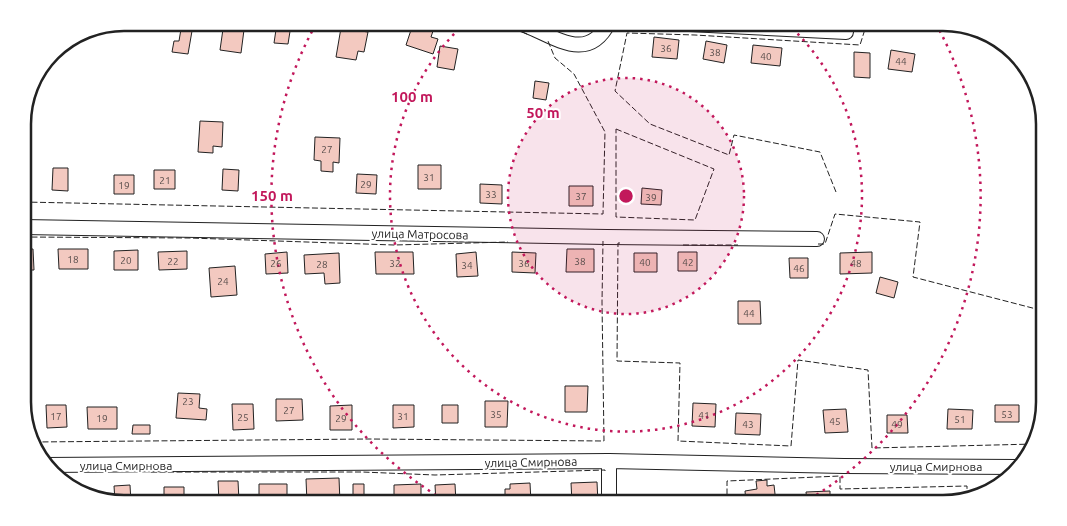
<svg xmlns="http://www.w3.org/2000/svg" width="1067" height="526" font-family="Ubuntu,sans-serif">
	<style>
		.building { fill: #f3c9c0; stroke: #222 }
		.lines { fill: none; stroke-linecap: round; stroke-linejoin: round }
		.street-casing { stroke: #222; stroke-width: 16 }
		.street { stroke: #fff; stroke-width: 14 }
		.fence { stroke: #222; stroke-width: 1; stroke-dasharray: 6 2.5; stroke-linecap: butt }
		.ring { fill: none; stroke: #c2185b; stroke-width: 2.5; stroke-dasharray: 2.5 5 }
		.labels { text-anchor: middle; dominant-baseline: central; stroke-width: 4; stroke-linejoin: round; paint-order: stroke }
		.number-label { font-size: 10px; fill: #564c4a }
		.street-label { font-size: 12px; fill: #222; stroke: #fff }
		.rim { fill: none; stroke: #222; stroke-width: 2.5 }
		.centre { fill: #c2185b; stroke: #fff; stroke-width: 2.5 }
		.ring-label { font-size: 15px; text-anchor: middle; font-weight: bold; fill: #c2185b; stroke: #fff; stroke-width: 4; stroke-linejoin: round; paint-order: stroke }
	</style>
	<rect width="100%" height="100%" fill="#fff"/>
	<path class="building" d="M126,22H143L142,31L126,30Z
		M224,22H245L241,53L220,50Z
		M342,22L362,25L361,31L368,32L364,52L358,51L356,60L336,57Z
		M277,23L291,25L288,44L274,43Z
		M413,24L433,31L431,37L438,39L433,54L406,45Z
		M181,29L192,31L188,54L172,52L174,41H179Z
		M654,37L679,40L677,59L652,57Z
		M706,41L727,45L724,63L703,59Z
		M753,45L782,48L780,66L751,63Z
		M440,46L458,49L454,70L437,67Z
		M891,50L915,54L912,72L888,69Z
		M854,52L870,53V78L854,77Z
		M535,81L549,83L546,100L533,98Z
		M200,121L223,122L222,147L213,146V153L198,152Z
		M315,137L340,138L339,163L333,162V172L321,171V161L314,160Z
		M418,165H441V189H418Z
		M53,168H68V191L52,190Z
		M223,169L239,170L238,191L222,190Z
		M154,170H175V189H154Z
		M357,174L377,175L376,194L356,193Z
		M114,175H134V194H114Z
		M480,184L502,185V204L480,203Z
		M569,186H593V206H569Z
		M642,188L662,190L661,205L641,204Z
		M23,249H33L34,270H23Z
		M58,249H88V269H59Z
		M567,249H594V272H566Z
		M138,250V270H114V251Z
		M187,251V269L159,270L158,252Z
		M287,252L288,273L266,274L265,254Z
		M375,252H413L414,274H376Z
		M476,252L478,276L457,277L456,254Z
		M512,252L536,253L535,273L512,272Z
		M678,252H697V271H678Z
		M872,252V273L840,274V253Z
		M339,253L340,283L325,284L324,273L305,274L304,255Z
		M634,253H657V272H634Z
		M789,258H808V278H790Z
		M235,266L237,295L211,297L209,268Z
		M880,277L898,282L894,298L876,293Z
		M738,301H760L761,324H738Z
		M565,386H588L587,412H565Z
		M178,393L200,394L199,408L207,409L206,420L176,418Z
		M276,399H302L303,420L276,421Z
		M485,401H508L507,427H485Z
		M693,403L716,404L715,427L692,426Z
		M232,404H253L254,429L233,430Z
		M46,405H66L67,427L47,428Z
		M352,405V430H330V406Z
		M393,405H414V427L393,428Z
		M442,405H458V423H442Z
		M995,405H1019V422H995Z
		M87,407H117V429H88Z
		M846,409L848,432L825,433L823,410Z
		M948,409L973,410L972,429H947Z
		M736,413L761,414L760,435L735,434Z
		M887,415H907L908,433H887Z
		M133,425H150V434H132Z
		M339,478L340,503H307L306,479Z
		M767,480V486L774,485L776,503H746L745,491L757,489L756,481Z
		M218,481H238L239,501L219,502Z
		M597,482L598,503H572L571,483Z
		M530,483L531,503H505V489H510V484Z
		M259,484H287V503H276V501H259Z
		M353,484H364V502H353Z
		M421,484V503H394V485Z
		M455,484L456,503H436L435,485Z
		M130,485L131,503L115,501L114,486Z
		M164,487H184V503H164Z
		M830,491V503H801L807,502L806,492Z
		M696,496L697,503H677L676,497Z"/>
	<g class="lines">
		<g class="street-casing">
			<path id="street" d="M516,22C549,31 586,68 609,22
				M649,22L846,32
				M23,227L607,237L817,239
				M609,461V503
				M45,465L609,461L844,466L1017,467"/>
		</g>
		<use href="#street" class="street"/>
		<path class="fence" d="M446,22L513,28L527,34
			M616,129L714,169L695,220L616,217Z
			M836,192L820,152L734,135L729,155L650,124L615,91L627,33L695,35L860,45L866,26L863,22
			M23,202L603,214L605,132L574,74L555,58L548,41
			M23,237L190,238L394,245L508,242
			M620,243H618L617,361L680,363L678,441L791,446L798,360L868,370L872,448L1035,444
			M818,244H825L835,214L920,222L913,277L1044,311
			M683,245H738
			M34,442L369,439L604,441L602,302L603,241
			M151,472H362L435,475L605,470V471
			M727,503V481L840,476V489L967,486V497"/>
	</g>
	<circle cx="626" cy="196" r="118" fill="#c2185b" fill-opacity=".12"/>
	<g class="ring">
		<circle cx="626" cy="196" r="118"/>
		<path d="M787 23A236 236 0 1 1 465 23"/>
		<path d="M449 503A354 354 0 0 1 316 24M936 24A354 354 0 0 1 803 503"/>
	</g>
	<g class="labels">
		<g class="number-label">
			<text x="666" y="48">36</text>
			<text x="715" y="52">38</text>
			<text x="766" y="56">40</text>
			<text x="901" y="61">44</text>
			<text x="327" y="149">27</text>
			<text x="429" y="177">31</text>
			<text x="165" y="180">21</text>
			<text x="366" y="184">29</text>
			<text x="124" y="185">19</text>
			<text x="491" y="194">33</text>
			<text x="581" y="196">37</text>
			<text x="651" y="197">39</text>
			<text x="73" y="259">18</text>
			<text x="126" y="260">20</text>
			<text x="173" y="261">22</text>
			<text x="580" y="261">38</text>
			<text x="645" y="262">40</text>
			<text x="688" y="262">42</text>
			<text x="276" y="263">26</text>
			<text x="395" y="263">32</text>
			<text x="524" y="263">36</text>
			<text x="856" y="263">48</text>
			<text x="322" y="264">28</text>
			<text x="467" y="265">34</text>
			<text x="799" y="268">46</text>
			<text x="223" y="281">24</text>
			<text x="749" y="313">44</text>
			<text x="188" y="401">23</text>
			<text x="289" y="410">27</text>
			<text x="496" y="414">35</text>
			<text x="1007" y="414">53</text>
			<text x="704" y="415">41</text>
			<text x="56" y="416">17</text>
			<text x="403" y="416">31</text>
			<text x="243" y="417">25</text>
			<text x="102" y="418">19</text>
			<text x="341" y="418">29</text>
			<text x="960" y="419">51</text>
			<text x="835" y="421">45</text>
			<text x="748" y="424">43</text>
			<text x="897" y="424">49</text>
		</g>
		<g class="street-label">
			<text transform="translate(420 234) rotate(1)">улица Матросова</text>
			<text transform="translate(531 462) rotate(-1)">улица Смирнова</text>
			<text x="126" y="465">улица Смирнова</text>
			<text x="936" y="466">улица Смирнова</text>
		</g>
	</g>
	<path d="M0 0H1067V526H0ZM124 31H943A93 93 0 0 1 1036 124V402A93 93 0 0 1 943 495H124A93 93 0 0 1 31 402V124A93 93 0 0 1 124 31Z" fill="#fff" fill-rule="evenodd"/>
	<path class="rim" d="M124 31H943A93 93 0 0 1 1036 124V402A93 93 0 0 1 943 495H124A93 93 0 0 1 31 402V124A93 93 0 0 1 124 31Z"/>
	<circle cx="626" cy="196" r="8" class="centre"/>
	<g class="ring-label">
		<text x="412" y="102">100 m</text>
		<text x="543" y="118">50 m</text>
		<text x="272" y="201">150 m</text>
	</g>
</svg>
